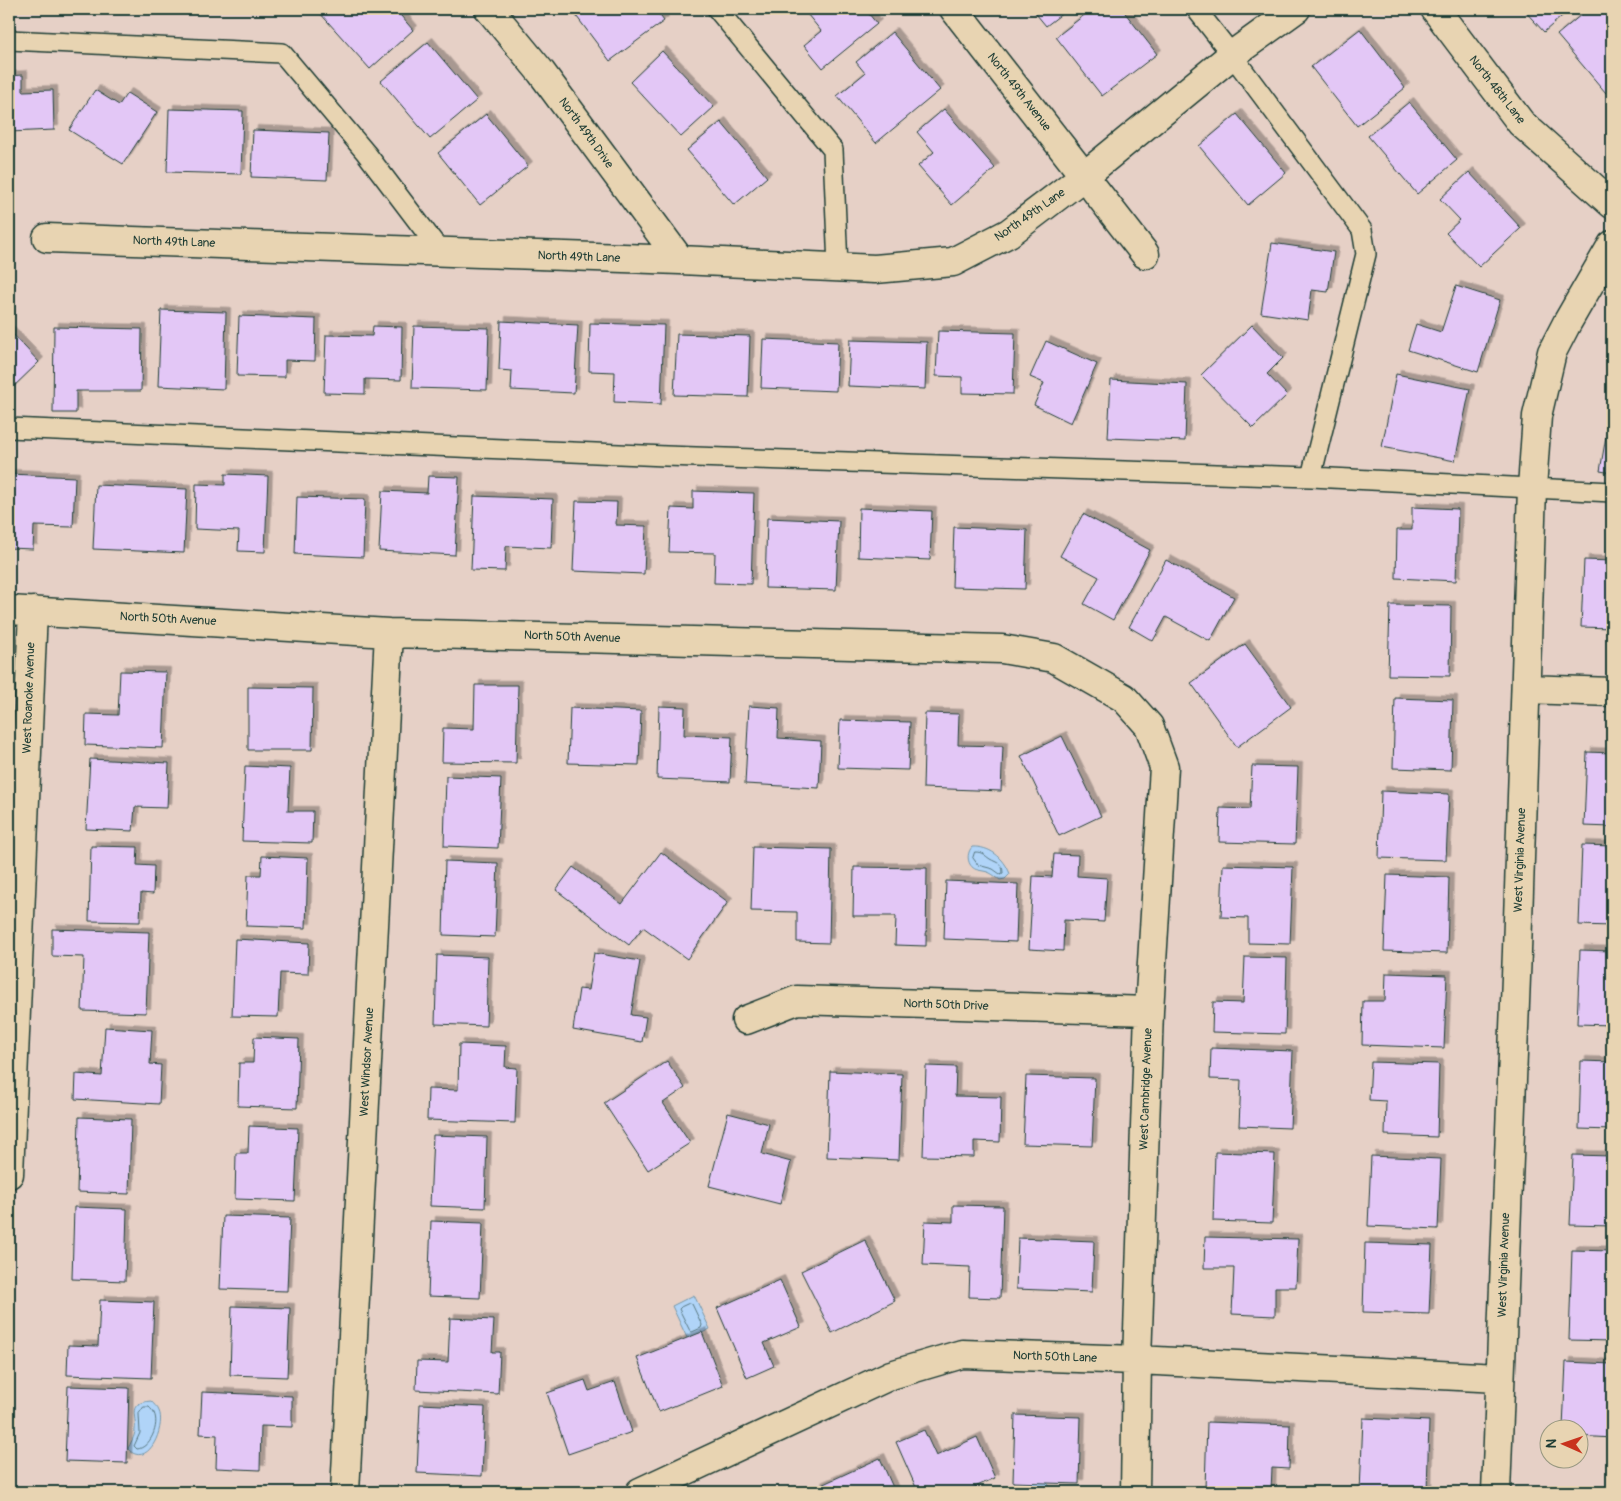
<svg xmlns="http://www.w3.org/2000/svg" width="1621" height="1501" font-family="Pangolin,sans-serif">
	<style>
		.water { fill: #b0d4f8; stroke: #7698aa }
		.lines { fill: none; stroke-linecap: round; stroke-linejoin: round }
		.shore { stroke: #597982; stroke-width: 1 }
		.building { fill: #e3c7f6; stroke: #1f3d34; filter: url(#shadow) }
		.lane-casing { stroke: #1f3d34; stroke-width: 22 }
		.street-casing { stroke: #1f3d34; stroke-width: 31 }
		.secondary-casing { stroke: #1f3d34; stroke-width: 31 }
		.lane { stroke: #e8d4b2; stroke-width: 19 }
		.street { stroke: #e8d4b2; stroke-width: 28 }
		.secondary { stroke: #e8d4b2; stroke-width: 28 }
		.labels { text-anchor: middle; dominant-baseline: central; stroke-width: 4.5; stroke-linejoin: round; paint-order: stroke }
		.street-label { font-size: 12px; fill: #1f3d34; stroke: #e8d4b2 }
	</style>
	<defs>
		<filter id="shadow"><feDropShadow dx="4.5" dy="-4.5" stdDeviation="0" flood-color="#0004"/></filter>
	</defs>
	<rect width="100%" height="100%" fill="#e6d0c6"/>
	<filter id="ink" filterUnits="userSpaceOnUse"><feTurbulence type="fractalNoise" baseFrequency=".02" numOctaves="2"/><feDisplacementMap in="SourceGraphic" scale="10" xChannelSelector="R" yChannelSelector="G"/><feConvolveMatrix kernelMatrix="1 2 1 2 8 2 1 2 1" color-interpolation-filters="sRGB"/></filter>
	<g filter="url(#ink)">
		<path class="water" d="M972,847C989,846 1004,857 1010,874L1005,879L1000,880C997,878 994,875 990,873C986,871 982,871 978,870C968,868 965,855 972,847Z
			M694,1295L710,1329L688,1340L672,1306Z
			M151,1401C153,1404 158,1407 159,1411C165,1423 153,1460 135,1454C132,1453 130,1451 128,1449C130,1443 135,1437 135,1430C137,1415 126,1403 151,1401Z
			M1033,1480L1045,1481L1054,1490L1053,1492H1026Z"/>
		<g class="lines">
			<path class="shore" d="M975,852C983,852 984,855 990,859C997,863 1003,863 1003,873L1000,874L993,869L978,865L973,858Z
				M690,1303L692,1304L702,1325L701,1328L692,1332L690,1331L679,1309L681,1307Z
				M144,1407H149C150,1408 154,1412 154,1413C160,1425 150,1448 137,1449L134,1446L140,1433L139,1414Z"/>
		</g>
		<path class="building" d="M322,9H395L413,30L370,69L319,12Z
			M571,9H655L664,21L610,61Z
			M803,9H865L877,24L823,68L804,45L821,31Z
			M1032,9H1068L1046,26Z
			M1092,9H1122L1157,54L1102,96L1056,37Z
			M1523,9H1570L1544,32Z
			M1588,9H1612V88L1606,93L1557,35Z
			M1360,29L1405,88L1357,126L1311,67Z
			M892,32L940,90L876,143L837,96L865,73L856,62Z
			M428,42L477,100L430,139L381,81Z
			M662,51L714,107L681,137L630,82Z
			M23,75V91L53,90L54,130L9,132V76Z
			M95,90L119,105L127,93L157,112L123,164L69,130Z
			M1409,102L1457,160L1417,194L1368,136Z
			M169,109L243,111L241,174L167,172Z
			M944,109L995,168L952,205L918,166L934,152L917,132Z
			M486,114L528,166L480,205L438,153Z
			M1237,114L1286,173L1248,205L1199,146Z
			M721,122L767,177L734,205L687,150Z
			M253,130L329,133L327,180L251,177Z
			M1469,172L1521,228L1479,267L1446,233L1460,220L1440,199Z
			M1272,243L1334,252L1328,292L1312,290L1308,320L1261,313Z
			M1456,286L1500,300L1478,372L1408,350L1416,324L1441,332Z
			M161,310L226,312L224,389L158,386Z
			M239,316L316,319L315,361L285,360V377L237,376Z
			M501,321L578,325L574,393L511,390L512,371L499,370Z
			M590,323L664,325L661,404L614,402L615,372L589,371Z
			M1252,325L1283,358L1267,374L1287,395L1253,428L1201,375Z
			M373,326L402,327L401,380L365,379V394L324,393L326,335L372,336Z
			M414,326L489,328L487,390L412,388Z
			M54,327L142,329L141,391H76V413H53Z
			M9,330L39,362L9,391Z
			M938,331L1015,333L1013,394L962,393V377L936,376Z
			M677,334L750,336L748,397L674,395Z
			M763,339L838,342L836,391L761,388Z
			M850,340L927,342L925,389L848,386Z
			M1046,341L1097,364L1071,423L1034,405L1044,383L1030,377Z
			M1396,374L1470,389L1455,461L1382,447Z
			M1111,380L1187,384L1185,441L1108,438Z
			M1612,402V473L1600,471Z
			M9,474L75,477L73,527L34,526L33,549L9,548Z
			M225,474L268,476L265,552L238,551L239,531L195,529L196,484L225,485Z
			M428,476L459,477L455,555L379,551L382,491L427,493Z
			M96,485L187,489L184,553L93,549Z
			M693,491L754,493L751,584L714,583L715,553L669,552L671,508L693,509Z
			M474,496L553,499L551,548L506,546L505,571L471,570Z
			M297,497L365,499L363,557L295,554Z
			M576,501L617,502L616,525L646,526L644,574L573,571Z
			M1412,507L1458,509L1456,581L1396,578L1397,530H1412Z
			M859,508L932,511L930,560L858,557Z
			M1083,514L1150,550L1113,620L1084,604L1099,577L1060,556Z
			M767,518L839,521L836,590L765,588Z
			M954,527L1027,530L1025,589L952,587Z
			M1166,560L1234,597L1210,641L1166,617L1153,641L1129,627Z
			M1584,560L1612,561V628L1581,627Z
			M1390,605L1451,606L1450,676L1388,675Z
			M1245,644L1291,707L1237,747L1191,683Z
			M120,671L166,672L163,748L85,745L86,714L118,715Z
			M475,685H518L516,763L442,762L443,728L474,729Z
			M248,687L313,688L312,750H248Z
			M1395,698L1453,700L1451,770L1393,768Z
			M659,706L685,707L684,735L732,737L730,782L657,779Z
			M749,706L779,708L778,738L821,741L819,788L745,784Z
			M570,708L641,711L639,765L568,763Z
			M925,713L959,714L958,745L1003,746L1001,791L923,788Z
			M840,720L910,722L908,770L838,768Z
			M1062,736L1101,816L1059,836L1021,756Z
			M1587,752L1612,753V827L1584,826Z
			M90,759L169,763L167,808L135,807L133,831L86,829Z
			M245,766L290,768L288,811H313L312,843L242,841Z
			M1252,766L1298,767L1295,844L1219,842L1220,808L1250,809Z
			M446,776L501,778L498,848L444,846Z
			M1381,791L1449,794L1446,860L1379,858Z
			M1582,845L1612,846V926L1579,925Z
			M91,846L138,847L137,865L154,866L153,894L141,893L140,922L89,921Z
			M753,847L831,849L829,943L797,942V912L751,911Z
			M661,852L728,902L687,959L643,927L629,945L556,890L573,867L622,904Z
			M1054,854L1078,855L1077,876L1107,878L1104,922L1064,920L1063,951L1029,949L1033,876L1052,877Z
			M262,856L308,858L306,928L246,926L248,875H261Z
			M445,861L498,863L495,937L443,935Z
			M1223,865L1293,867L1290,944L1248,943V918L1221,917Z
			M854,867L927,868L926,946L895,945L896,916H853Z
			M1387,875L1449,877L1447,953L1384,951Z
			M946,881L1018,884L1016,942L944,939Z
			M52,929L149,932L146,1013L82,1011L84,957L52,956Z
			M235,939L309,943L308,974L280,973L278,1017L232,1016Z
			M1580,950L1612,951V1025L1577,1024Z
			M594,953L640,961L631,1015L646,1017L642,1042L573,1030L579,989L588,990Z
			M437,955L488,957L486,1026L435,1024Z
			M1245,957L1287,958L1285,1034L1212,1032L1213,1002L1243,1003Z
			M1386,973L1447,975L1444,1048L1362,1045L1363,1001H1385Z
			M105,1027L152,1030L150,1064L161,1065L159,1104L75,1099L76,1074L102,1076Z
			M254,1037L299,1039L297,1108L238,1106L239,1063H253Z
			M459,1044L506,1046L505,1067L517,1068L515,1123L427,1120L428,1089L458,1090Z
			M1211,1048L1293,1051L1290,1128L1239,1126L1241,1080L1210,1079Z
			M667,1061L685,1088L663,1103L690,1143L648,1170L604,1103Z
			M1581,1061L1612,1062V1130L1579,1129Z
			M1371,1062L1439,1064L1437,1137L1385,1135L1386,1101L1369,1100Z
			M926,1066L956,1067L955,1096L1001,1097L1000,1142L974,1141V1157L923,1156Z
			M830,1071L902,1074L899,1160L827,1157Z
			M1026,1076L1095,1078L1092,1146L1023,1144Z
			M728,1113L769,1124L762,1154L791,1162L780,1204L709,1186Z
			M79,1117L131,1119L129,1194L77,1192Z
			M249,1126L298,1128L295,1201L235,1199L236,1153H248Z
			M433,1135L487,1137L485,1208L430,1206Z
			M1215,1152L1275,1154L1272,1223L1213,1221Z
			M1573,1155L1612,1156V1226L1570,1225Z
			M1371,1156L1441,1159L1438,1229L1368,1226Z
			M953,1205L1003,1206L1000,1298L969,1297L970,1267L923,1265L925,1221L953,1222Z
			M74,1207L127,1209L125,1281L72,1279Z
			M223,1216L290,1218L287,1291L220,1289Z
			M431,1221L483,1223L480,1298L428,1296Z
			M1205,1237L1298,1239L1296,1287H1275V1316L1232,1314L1234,1268H1204Z
			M1018,1238L1094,1241L1092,1292L1016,1289Z
			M865,1240L895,1301L832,1333L801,1271Z
			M1365,1243L1432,1245L1429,1314L1363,1312Z
			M1572,1250L1612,1251V1341L1569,1340Z
			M780,1280L801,1327L764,1343L774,1366L747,1378L717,1308Z
			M100,1300L154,1302L151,1378L67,1375L68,1345L98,1346Z
			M232,1306L290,1308L287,1377L230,1375Z
			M450,1318L494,1320L492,1352H500L498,1394L416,1390L417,1361L448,1362Z
			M702,1332L723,1386L659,1412L637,1358Z
			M1566,1362L1612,1364V1438L1578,1436V1428H1563Z
			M585,1380L589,1391L615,1382L632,1432L568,1454L547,1393Z
			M68,1386L129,1388L127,1463L65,1461Z
			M202,1392L292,1396V1427L261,1426L260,1470L216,1468L217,1435L200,1434Z
			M420,1404L485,1407L482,1476L417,1473Z
			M1015,1415L1081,1417L1079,1484L1013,1482Z
			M1363,1418L1429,1421L1427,1492H1360Z
			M1207,1422L1290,1425L1289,1469L1272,1468L1271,1491L1205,1489Z
			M924,1430L936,1456L977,1437L995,1478L964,1492H918L896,1442Z
			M880,1458L895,1492H820L817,1487Z"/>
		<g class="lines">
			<g class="lane-casing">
				<path id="lane" d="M717,9L833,150L838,267
					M1196,9L1232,55L1362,230L1366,254L1311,477
					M9,40L282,53L366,153L441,252
					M9,428L666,456L1311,477L1612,492"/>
			</g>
			<g class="street-casing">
				<path id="street" d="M489,9L541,72L680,260
					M954,9L1145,254
					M47,238L680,260L875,269L953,262L1009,233L1084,176L1232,55L1296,9
					M9,610L389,633L1002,649L1054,658L1124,698L1149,726L1164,767L1149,1011L1137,1360L1135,1492
					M1526,689L1612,692
					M746,1020L797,1000L1149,1011
					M9,1174L33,611
					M345,1492L389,633
					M640,1492L891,1375L962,1354L1137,1360L1499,1378
					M1496,1492L1517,951L1532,488L1537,416L1552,352L1567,323L1612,245"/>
			</g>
			<g class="secondary-casing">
				<path id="secondary" d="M1435,9L1521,123L1612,204"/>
			</g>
			<use href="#lane" class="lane"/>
			<use href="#street" class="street"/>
			<use href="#secondary" class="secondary"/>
		</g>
	</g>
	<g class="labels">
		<g class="street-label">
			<text transform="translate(1497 90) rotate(52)">North 48th Lane</text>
			<text transform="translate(1019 92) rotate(52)">North 49th Avenue</text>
			<text transform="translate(586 133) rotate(54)">North 49th Drive</text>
			<text transform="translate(1030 215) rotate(-35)">North 49th Lane</text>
			<text transform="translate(174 242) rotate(2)">North 49th Lane</text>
			<text transform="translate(579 257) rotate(2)">North 49th Lane</text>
			<text transform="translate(168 619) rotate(3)">North 50th Avenue</text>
			<text transform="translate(572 637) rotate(2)">North 50th Avenue</text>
			<text transform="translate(29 698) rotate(-88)">West Roanoke Avenue</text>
			<text transform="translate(1520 860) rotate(-88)">West Virginia Avenue</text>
			<text transform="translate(946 1005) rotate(2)">North 50th Drive</text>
			<text transform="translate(367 1062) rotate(-87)">West Windsor Avenue</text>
			<text transform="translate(1146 1089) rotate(-88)">West Cambridge Avenue</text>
			<text transform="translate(1504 1265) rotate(-88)">West Virginia Avenue</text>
			<text transform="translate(1055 1357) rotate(2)">North 50th Lane</text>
		</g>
	</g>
	<rect width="1621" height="1501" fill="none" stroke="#e8d4b2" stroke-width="30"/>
	<rect x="15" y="15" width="1591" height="1471" fill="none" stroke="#1f3d34" stroke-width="2" filter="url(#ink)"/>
	<g transform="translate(1564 1444) rotate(272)"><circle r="24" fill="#e8d4b2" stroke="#989880"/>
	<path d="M0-4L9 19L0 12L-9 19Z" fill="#c8321e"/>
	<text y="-8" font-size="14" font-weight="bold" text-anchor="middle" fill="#1f3d34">N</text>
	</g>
</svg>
